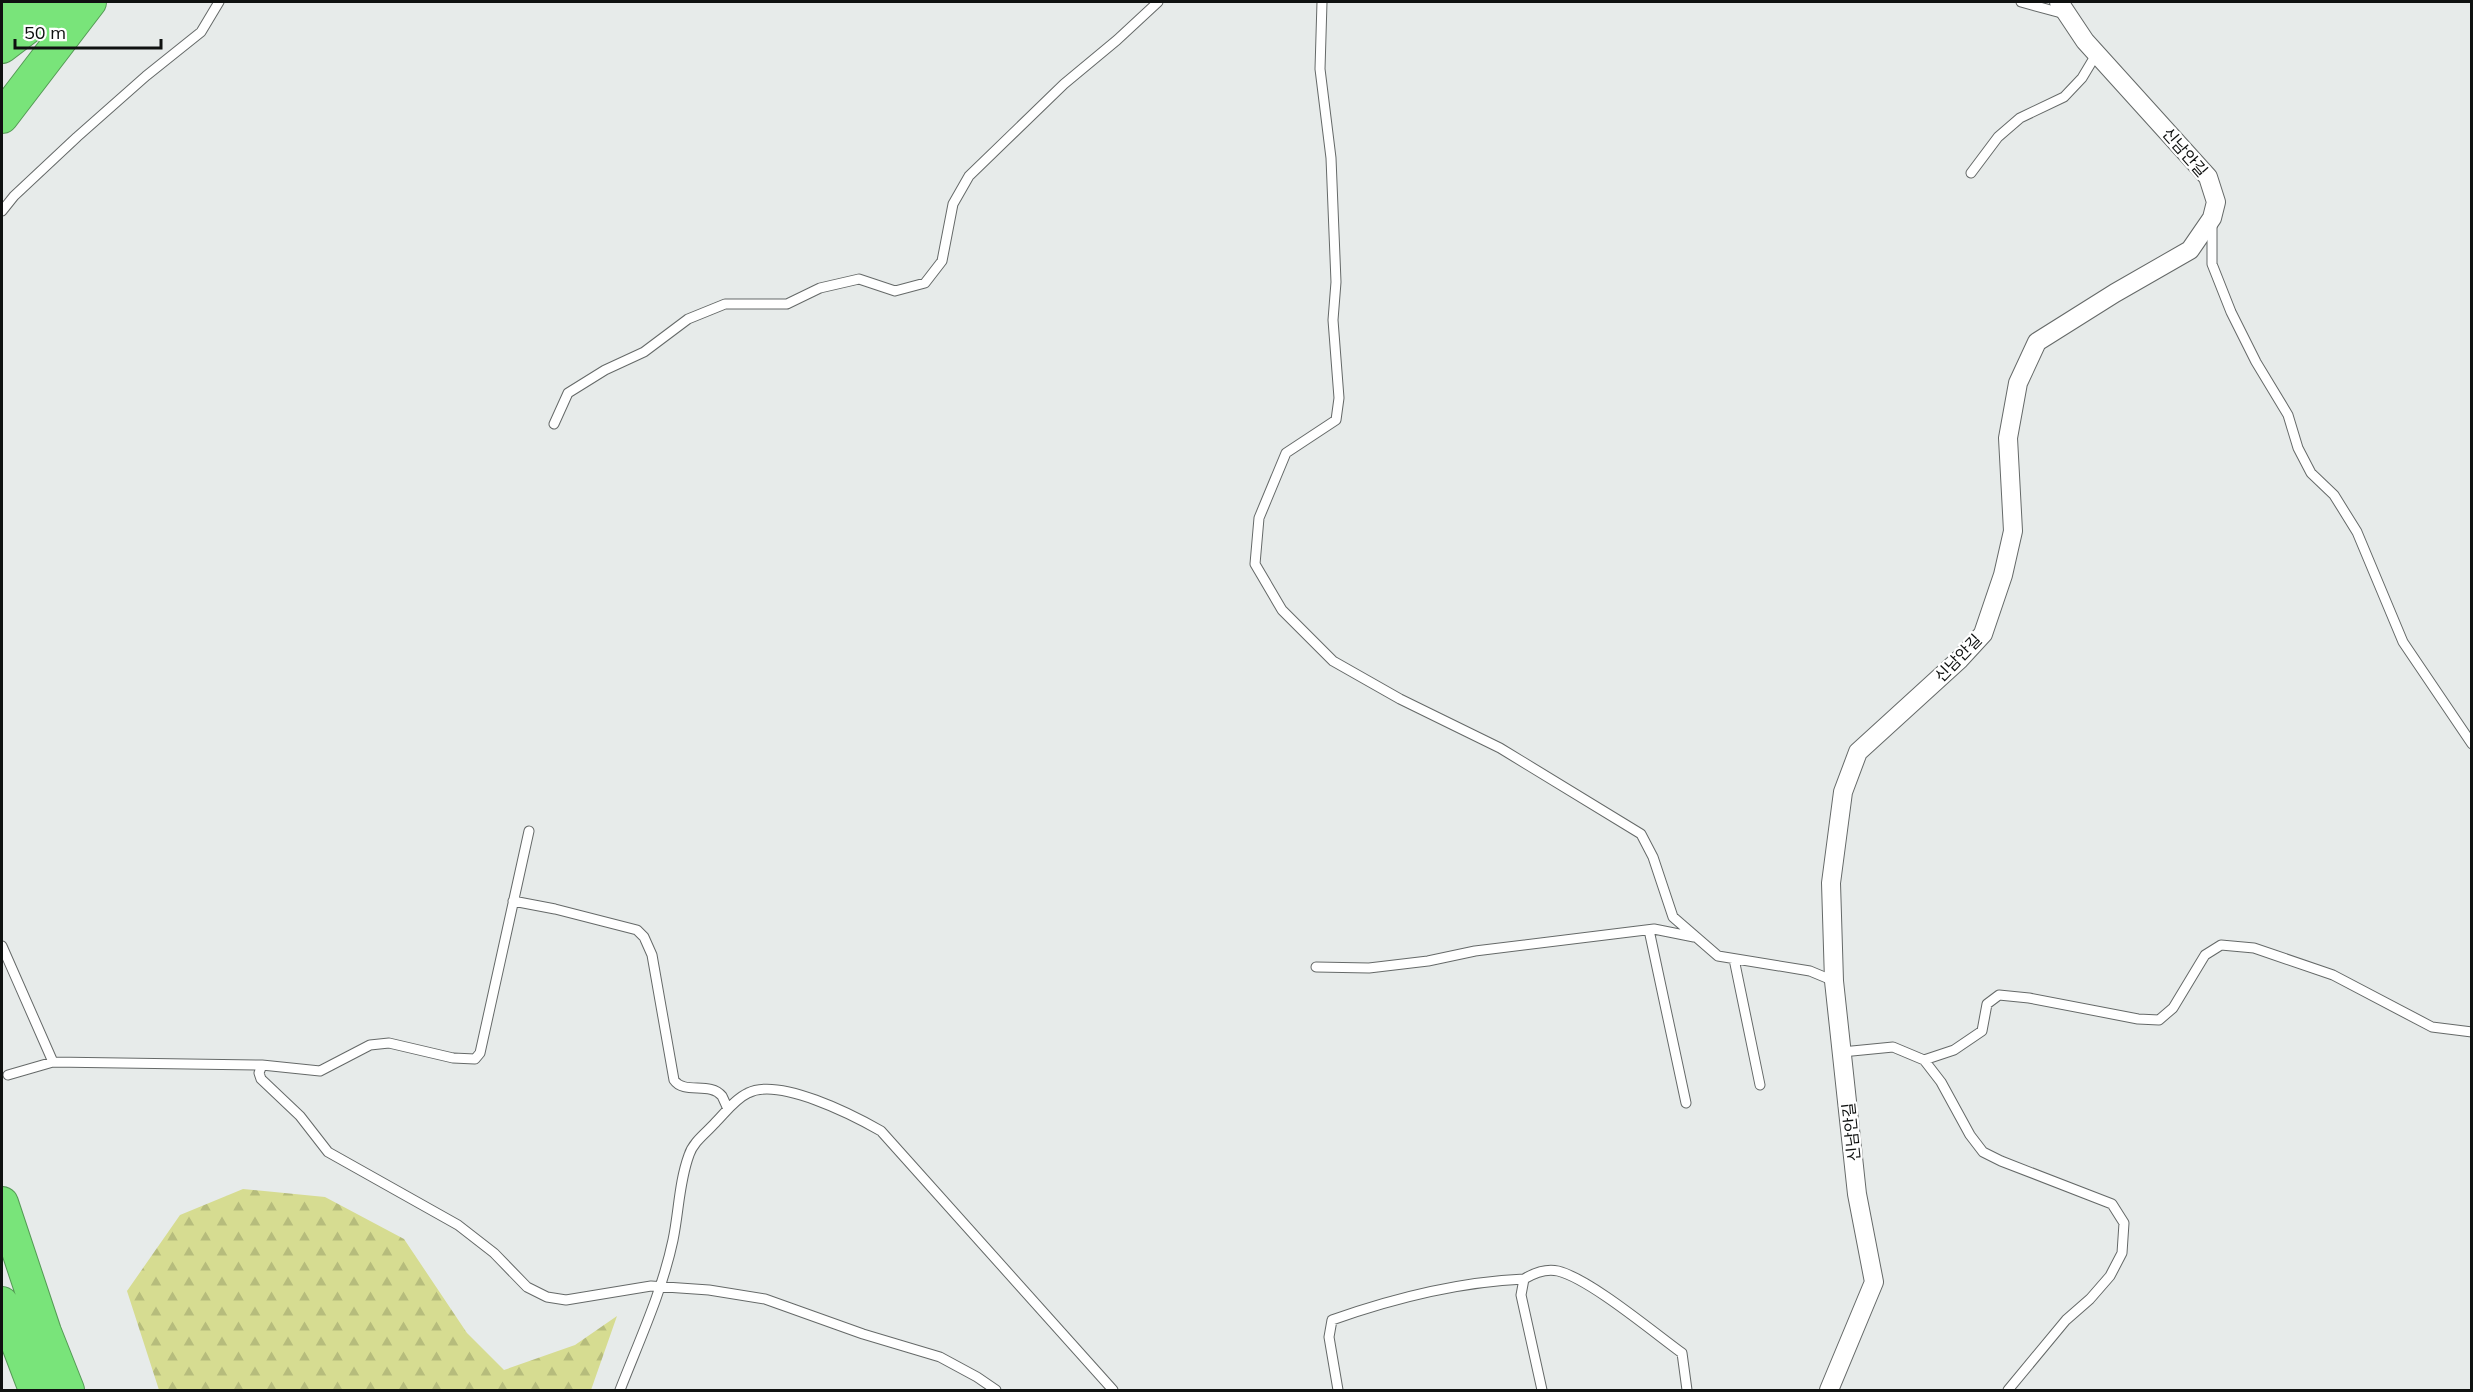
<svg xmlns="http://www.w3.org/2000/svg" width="2473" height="1392" font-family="Mulish,'Noto Sans KR',sans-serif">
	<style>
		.forest { fill: url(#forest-firs) }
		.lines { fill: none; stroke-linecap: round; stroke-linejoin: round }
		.service-casing { stroke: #656968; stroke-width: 11 }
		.minor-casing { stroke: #656968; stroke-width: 20 }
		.motorway-casing { stroke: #549a55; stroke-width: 34 }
		.service { stroke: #fff; stroke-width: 9 }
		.minor { stroke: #fff; stroke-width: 18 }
		.motorway { stroke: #79e47a; stroke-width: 32 }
		.labels { text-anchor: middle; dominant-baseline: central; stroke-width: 4.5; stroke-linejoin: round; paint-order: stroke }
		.street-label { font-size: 16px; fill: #0f1110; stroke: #fff }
	</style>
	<defs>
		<pattern id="forest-firs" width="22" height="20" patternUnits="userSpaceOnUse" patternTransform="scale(1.5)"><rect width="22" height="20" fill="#d6dc91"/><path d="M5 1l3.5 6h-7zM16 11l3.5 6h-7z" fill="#b6bc7c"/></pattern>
	</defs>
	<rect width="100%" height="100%" fill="#e7ebea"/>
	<path class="forest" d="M243,1189L325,1197L404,1239L467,1333L504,1370L575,1345L617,1316L591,1390H159L127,1291L180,1215Z"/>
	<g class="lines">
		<g class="service-casing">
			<path id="service" d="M1322,2L1320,69L1331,158L1336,282L1333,320L1339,398L1336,420L1286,453L1259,518L1255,564L1282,610L1333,661L1400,699L1500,748L1641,834L1653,857L1673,917L1718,956L1810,971L1834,981
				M2021,2L2065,14
				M1971,173L1998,137L2020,118L2064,97L2082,78L2097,53
				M2,211L14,196L77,137L146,76L201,32L219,2
				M2212,224V264L2231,312L2256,362L2288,415L2298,448L2311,473L2334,495L2357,532L2403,642L2472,744
				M554,424L568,393L605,370L644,352L688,319L725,304H787L820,288L859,279L895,291L925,283L942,261L953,204L969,176L1064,84L1117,40L1158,2
				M513,901L555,909L637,930L644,937L652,955L674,1080C684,1095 710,1081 722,1096C724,1100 726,1105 728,1109
				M1649,930L1686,1103
				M2,946L53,1062L8,1075
				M1734,959L1760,1085
				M1316,967L1369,968L1428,961L1475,951L1654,929L1694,937
				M1842,1052L1893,1047L1924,1060L1941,1082L1970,1135L1983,1152L2001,1161L2112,1204L2124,1223L2122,1253L2110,1276L2090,1299L2066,1320L2008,1390
				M1924,1060L1954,1050L1982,1031L1987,1004L1999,995L2029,998L2138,1019L2159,1020L2173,1008L2205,955L2221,945L2254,948L2333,975L2432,1027L2472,1032
				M53,1062L262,1065L320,1071L370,1045L389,1043L453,1058L475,1059L480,1053L529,831
				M262,1065L259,1073L261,1079L300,1116L328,1152L458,1225L494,1253L527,1287L547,1297L566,1300L651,1286L709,1290L765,1299L863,1334L940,1357L977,1377L996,1390
				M620,1390C639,1341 662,1292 673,1240C679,1211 679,1182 689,1155C693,1142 706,1133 715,1123C725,1113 735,1099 748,1093C779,1077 853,1115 881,1131L1113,1390
				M1338,1390L1329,1337L1332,1320C1394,1298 1457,1282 1524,1279
				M1542,1390L1521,1295L1524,1279C1534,1273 1545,1268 1558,1271C1590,1279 1653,1332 1682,1353L1687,1390"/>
		</g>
		<g class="minor-casing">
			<path id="minor" d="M1829,1390L1874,1282L1857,1194L1834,981L1831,883L1843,792L1858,752L1960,659L1983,634L2003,575L2013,531L2008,438L2018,383L2037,342L2115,293L2190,250L2212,218L2216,202L2208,177L2085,41L2059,2"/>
		</g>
		<g class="motorway-casing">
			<path id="motorway" d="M2,24L24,2
				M2,47L61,2
				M2,117L90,2
				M2,1203L45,1332L68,1390
				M2,1303L35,1390"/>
		</g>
		<use href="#service" class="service"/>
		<use href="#minor" class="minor"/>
		<use href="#motorway" class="motorway"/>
	</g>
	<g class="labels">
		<g class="street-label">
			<text transform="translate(2185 152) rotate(49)">신남안길</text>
			<text transform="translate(1958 658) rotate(-46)">신남안길</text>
			<text transform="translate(1851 1132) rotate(-96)">신남안길</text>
		</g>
	</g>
	<rect width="2473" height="1392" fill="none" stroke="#0f1110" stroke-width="6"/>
	<path d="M15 39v9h146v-9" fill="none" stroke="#0f1110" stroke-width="3"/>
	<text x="24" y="39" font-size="18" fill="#0f1110" stroke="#ffffff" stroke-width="4.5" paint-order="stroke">50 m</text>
</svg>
